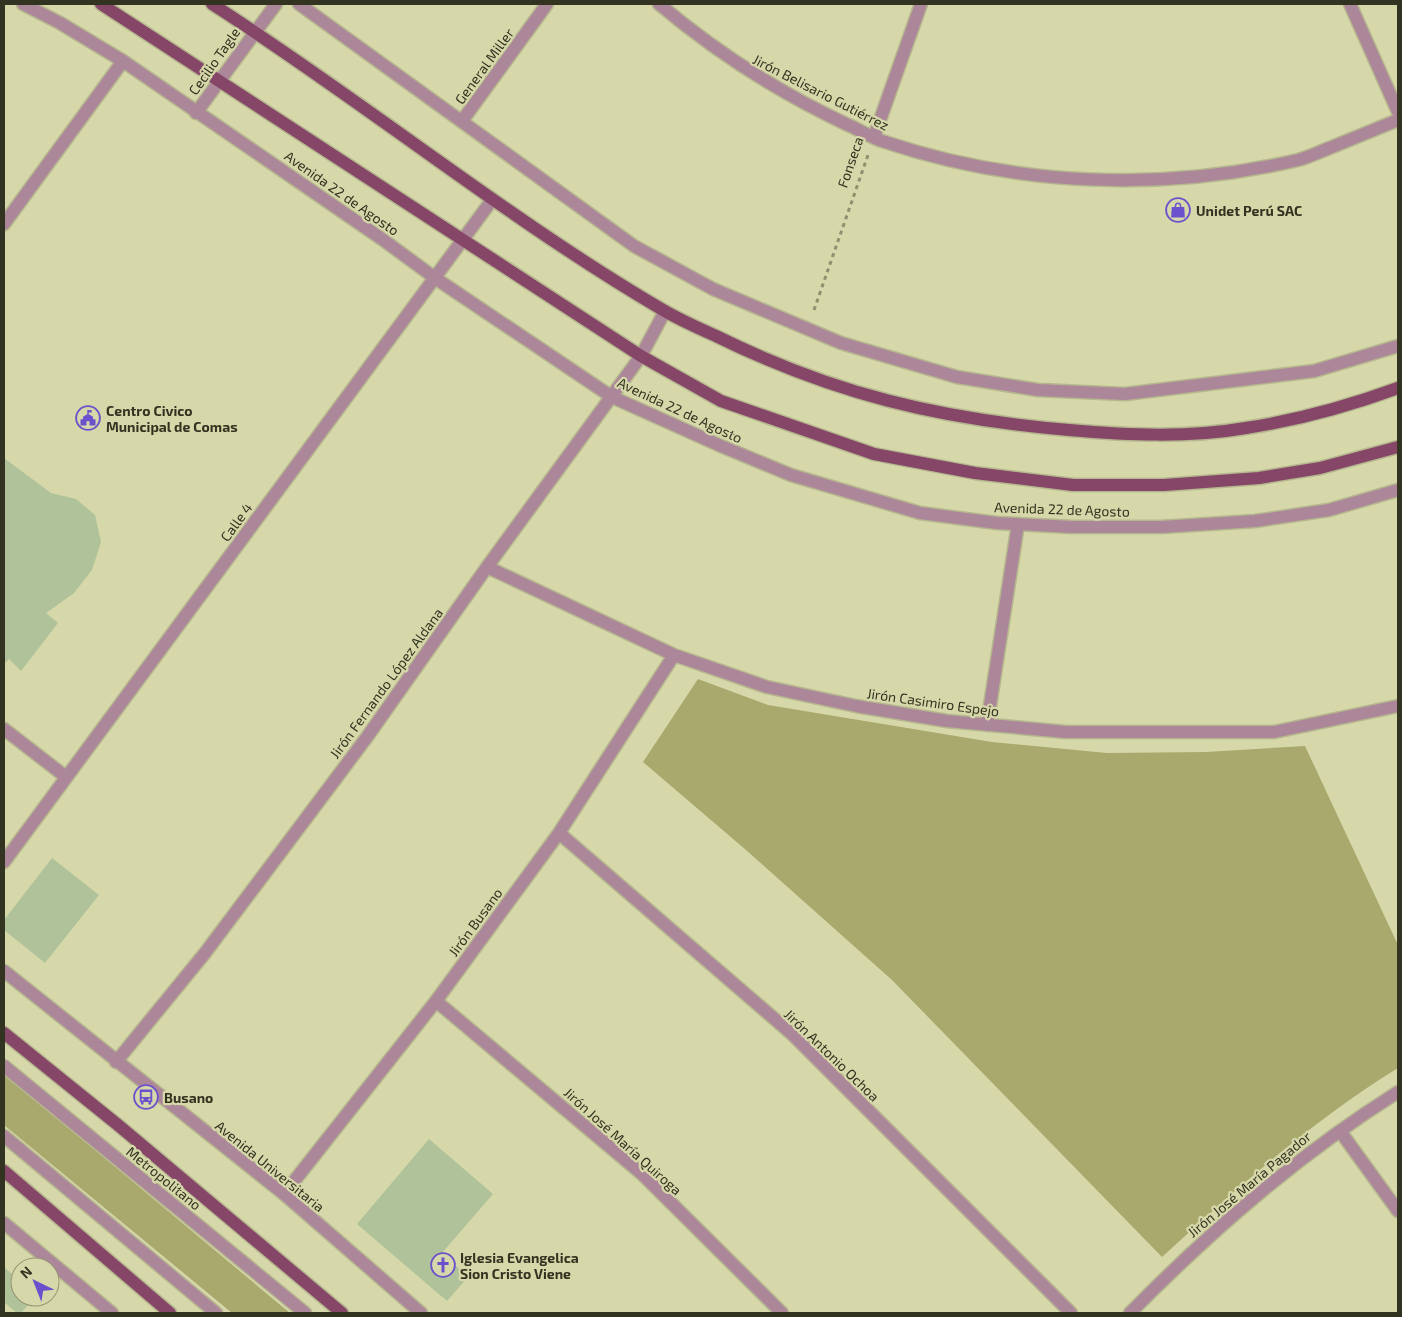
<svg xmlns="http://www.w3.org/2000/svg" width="1402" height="1317" font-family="'Exo 2',sans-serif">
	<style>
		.green { fill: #a9a96e }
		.building { fill: #afc299 }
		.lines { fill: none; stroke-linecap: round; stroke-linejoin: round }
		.service-casing { stroke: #b6b78f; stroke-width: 15 }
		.minor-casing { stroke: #b6b78f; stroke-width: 15 }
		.tertiary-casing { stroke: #b6b78f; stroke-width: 15 }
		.primary-casing { stroke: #b6b78f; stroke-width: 15 }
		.path { stroke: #8f906e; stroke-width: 3; stroke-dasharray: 4 4; stroke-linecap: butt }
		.service { stroke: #ac8799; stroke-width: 12 }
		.minor { stroke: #ac8799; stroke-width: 12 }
		.tertiary { stroke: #ac8799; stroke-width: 12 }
		.primary { stroke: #854667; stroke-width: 12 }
		.labels { text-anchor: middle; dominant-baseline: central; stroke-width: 4.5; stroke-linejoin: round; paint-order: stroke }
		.street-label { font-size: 14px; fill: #333321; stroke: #d7d8aa }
		.poi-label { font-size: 14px; font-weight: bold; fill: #333321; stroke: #d7d8aa; text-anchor: start }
	</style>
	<rect width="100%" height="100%" fill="#d7d8aa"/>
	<path class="green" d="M698,679L768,705L992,742L1107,753L1206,752L1305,746L1398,945V1068C1312,1121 1237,1188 1162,1257L892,980L746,850L643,762Z
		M4,1074L290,1313H232L4,1125Z"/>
	<path class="building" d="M4,458L51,493L76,499L95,515L101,542L92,570L74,593L46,613L58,623L21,671L9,659L4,664Z
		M52,858L99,895L45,963L4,930V920Z
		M429,1139L493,1194L442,1253L468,1277L447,1301L357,1224Z
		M4,1267L20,1281V1297H35L21,1313H17L4,1302Z"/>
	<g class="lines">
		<g class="service-casing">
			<path id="service" d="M4,1066L305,1313
				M4,1136L216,1313"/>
		</g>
		<g class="minor-casing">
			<path id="minor" d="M23,4L60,23L123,61L382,239L435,278L612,397L721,446L791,475L920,513L997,523L1072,527H1161L1255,521L1329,510L1398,490
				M299,4L634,246L713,289L841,343L957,377L1038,390L1125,394L1314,371L1398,346
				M659,4C716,52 778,92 846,124C858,129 870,137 882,141C1015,186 1161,192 1298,160C1310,157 1321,151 1332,147C1354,138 1376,129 1398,120
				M1350,4L1398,112
				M196,113L276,4
				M462,121L547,4
				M874,137L921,4
				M4,224L123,61
				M487,567L674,655L767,687L856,706L947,721L1066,732H1274L1398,706
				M987,725L1018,524
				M4,729L66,777
				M559,833L792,1034L1071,1313
				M4,862L492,200
				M436,1001L642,1174L782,1313
				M116,1062L205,953L367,737L487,567L641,356L665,311
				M1340,1131L1398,1211
				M284,1194L436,1001L559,833L674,655
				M1130,1313C1213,1229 1298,1155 1398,1092"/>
		</g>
		<g class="tertiary-casing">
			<path id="tertiary" d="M4,971L284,1194L421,1313
				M4,1223L112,1313"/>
		</g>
		<g class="primary-casing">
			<path id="primary" d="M101,4L641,356L721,401L874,454L975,473L1073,485H1164L1259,478L1320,468L1398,447
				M212,4C365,102 506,218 663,310C680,320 698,328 716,336C834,394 939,419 1069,430C1127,435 1188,438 1246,428C1298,420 1349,406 1398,388
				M4,1033L118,1125L342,1313
				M4,1171L170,1313"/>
		</g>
		<path class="path" d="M814,310L868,155"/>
		<use href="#service" class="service"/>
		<use href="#minor" class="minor"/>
		<use href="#tertiary" class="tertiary"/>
		<use href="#primary" class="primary"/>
	</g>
	<defs>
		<g id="shop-ring" transform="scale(1.25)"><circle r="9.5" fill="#d7d8aa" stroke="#6b52cc" stroke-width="1.5"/><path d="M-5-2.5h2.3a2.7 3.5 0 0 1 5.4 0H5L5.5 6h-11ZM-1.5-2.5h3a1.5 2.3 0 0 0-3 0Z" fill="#6b52cc"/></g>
		<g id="civic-ring" transform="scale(1.25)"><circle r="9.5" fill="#d7d8aa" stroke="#6b52cc" stroke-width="1.5"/><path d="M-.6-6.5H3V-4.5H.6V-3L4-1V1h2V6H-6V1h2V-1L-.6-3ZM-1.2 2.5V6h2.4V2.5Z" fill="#6b52cc"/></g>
		<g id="bus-ring" transform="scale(1.25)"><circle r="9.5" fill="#d7d8aa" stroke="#6b52cc" stroke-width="1.5"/><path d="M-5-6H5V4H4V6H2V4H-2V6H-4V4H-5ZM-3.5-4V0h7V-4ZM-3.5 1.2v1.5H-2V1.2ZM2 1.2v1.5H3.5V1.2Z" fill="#6b52cc"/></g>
		<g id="church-ring" transform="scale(1.25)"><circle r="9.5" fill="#d7d8aa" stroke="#6b52cc" stroke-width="1.5"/><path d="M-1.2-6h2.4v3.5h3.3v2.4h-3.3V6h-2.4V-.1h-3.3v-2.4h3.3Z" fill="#6b52cc"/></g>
	</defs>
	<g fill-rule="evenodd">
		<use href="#shop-ring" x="1178" y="210"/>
		<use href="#civic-ring" x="88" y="418"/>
		<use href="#bus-ring" x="146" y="1097"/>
		<use href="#church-ring" x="443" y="1265"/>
	</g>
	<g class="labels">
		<g class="street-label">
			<text transform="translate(214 61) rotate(-55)">Cecilio Tagle</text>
			<text transform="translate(484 66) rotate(-54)">General Miller</text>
			<text transform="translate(821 92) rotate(27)">Jirón Belisario Gutiérrez</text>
			<text transform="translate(850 162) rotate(-71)">Fonseca</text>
			<text transform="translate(342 193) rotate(35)">Avenida 22 de Agosto</text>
			<text transform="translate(680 410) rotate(25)">Avenida 22 de Agosto</text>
			<text transform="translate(1062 509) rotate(2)">Avenida 22 de Agosto</text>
			<text transform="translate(236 522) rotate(-54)">Calle 4</text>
			<text transform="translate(386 683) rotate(-54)">Jirón Fernando López Aldana</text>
			<text transform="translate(933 702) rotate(8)">Jirón Casimiro Espejo</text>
			<text transform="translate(475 922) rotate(-54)">Jirón Busano</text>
			<text transform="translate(832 1055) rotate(44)">Jirón Antonio Ochoa</text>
			<text transform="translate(623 1141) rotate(42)">Jirón José María Quiroga</text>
			<text transform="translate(270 1166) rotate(39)">Avenida Universitaria</text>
			<text transform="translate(164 1178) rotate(39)">Metropolitano</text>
			<text transform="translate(1249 1184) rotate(-40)">Jirón José María Pagador</text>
		</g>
		<g class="poi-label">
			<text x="1196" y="210">Unidet Perú SAC</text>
			<text x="106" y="410">Centro Civico<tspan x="106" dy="16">Municipal de Comas</tspan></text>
			<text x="164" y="1097">Busano</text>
			<text x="460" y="1257">Iglesia Evangelica<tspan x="460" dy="16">Sion Cristo Viene</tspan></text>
		</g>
	</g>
	<rect width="1402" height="1317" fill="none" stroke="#333321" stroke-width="10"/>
	<g transform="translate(35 1282) rotate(317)"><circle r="24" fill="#d7d8aa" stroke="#959673"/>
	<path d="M0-4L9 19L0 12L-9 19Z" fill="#6b52cc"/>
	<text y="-8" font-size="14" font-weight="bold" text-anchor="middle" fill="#333321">N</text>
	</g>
</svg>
